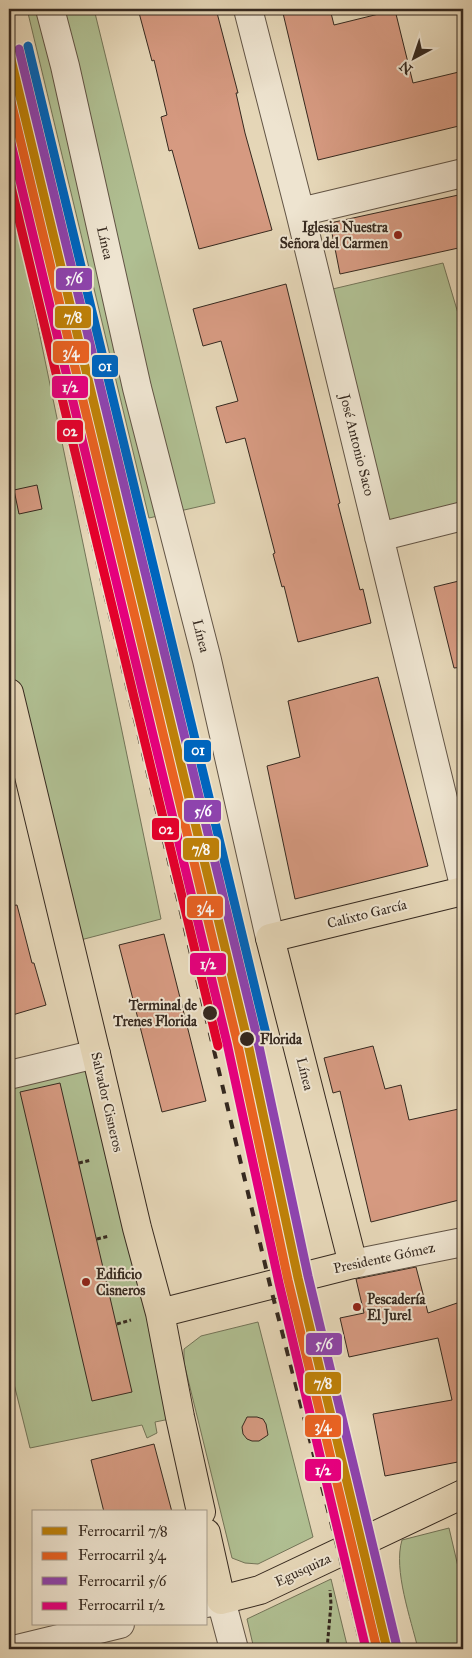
<svg xmlns="http://www.w3.org/2000/svg" width="472" height="1658" font-family="'IM FELL Great Primer',serif">
	<style>
		.green { fill: #b0bf92; stroke: #737458 }
		.building { fill: #d69a81; stroke: #36291f }
		.lines { fill: none; stroke-linecap: round; stroke-linejoin: round }
		.minor-casing { stroke: #625445; stroke-width: 30 }
		.major-casing { stroke: #36291f; stroke-width: 30 }
		.path { stroke: #36291f; stroke-width: 3; stroke-dasharray: 4 2.5; stroke-linecap: butt }
		.minor { stroke: #eee4d0; stroke-width: 28 }
		.major { stroke: #e5d6b7; stroke-width: 28 }
		.rail { stroke: #36291f; stroke-width: 4; stroke-dasharray: 9 9; stroke-linecap: butt }
		.rail-1-casing { stroke: #eee4d0; stroke-width: 12 }
		.rail-2-casing { stroke: #eee4d0; stroke-width: 12 }
		.rail-3-casing { stroke: #eee4d0; stroke-width: 12 }
		.rail-4-casing { stroke: #eee4d0; stroke-width: 12 }
		.rail-5-casing { stroke: #eee4d0; stroke-width: 12 }
		.rail-6-casing { stroke: #eee4d0; stroke-width: 12 }
		.rail-1 { stroke: #bd8009; stroke-width: 9 }
		.rail-2 { stroke: #e96222; stroke-width: 9 }
		.rail-3 { stroke: #8e44ad; stroke-width: 9 }
		.rail-4 { stroke: #e5007d; stroke-width: 9 }
		.rail-5 { stroke: #0065bd; stroke-width: 9 }
		.rail-6 { stroke: #e4002b; stroke-width: 9 }
		.poi-dot { fill: #8f2418; stroke: #eee4d0; stroke-width: 2 }
		.stop-dot { fill: #36291f; stroke: #eee4d0; stroke-width: 2 }
		.labels { text-anchor: middle; dominant-baseline: central; stroke-width: 4; stroke-linejoin: round; paint-order: stroke }
		.poi-label { font-size: 14px; font-weight: bold; fill: #36291f; stroke: #eee4d0; text-anchor: start }
		.street-label { font-size: 14px; fill: #36291f; stroke: #eee4d0 }
		.stop-label { font-size: 14px; font-weight: bold; fill: #36291f; stroke: #eee4d0; text-anchor: end }
		.line-badge { stroke: #eee4d0; stroke-width: 2 }
		.badge-label { font-size: 14px; text-anchor: middle; font-weight: bold; fill: #fff }
	</style>
	<rect width="100%" height="100%" fill="#e5d6b7"/>
	<filter id="stains"><feTurbulence type="fractalNoise" baseFrequency=".004" numOctaves="4"/><feColorMatrix values="0 0 0 0 .2 0 0 0 0 .09 0 0 0 0 .02 0 0 0 .5 -.17"/></filter>
	<radialGradient id="worn" r=".72"><stop offset=".6" stop-color="#630" stop-opacity="0"/><stop offset="1" stop-color="#630" stop-opacity=".3"/></radialGradient>
	<path class="green" d="M27,9H94L215,503L149,518Z
		M9,187L161,919L69,943L9,693Z
		M443,263L463,330V516L379,537L320,292Z
		M96,1054L180,1417L155,1422L157,1433L147,1438L142,1425L30,1448L9,1364V1075Z
		M258,1322L313,1537L258,1564L245,1563L232,1558L184,1363V1349L201,1336Z
		M449,1528L463,1588V1649H418C411,1619 393,1570 402,1540Z
		M331,1579L348,1649H254L247,1619Z"/>
	<path class="building" d="M138,9H216L238,93H236L245,133L272,230L199,249L172,150L169,151L161,117L167,115L154,60L152,61Z
		M282,9H330L334,25L395,10L413,83L463,71V125L318,160Z
		M463,194V247L340,274L330,223Z
		M286,284L340,503L338,504L360,590L363,589L371,623L298,642L284,586L282,587L273,554L275,553L245,438L226,443L216,407L238,401L221,341L203,346L193,309Z
		M37,485L42,509L19,514L14,490Z
		M463,580V667L454,668L434,587Z
		M378,677L428,866L295,899L267,766L300,757L288,701Z
		M17,905L32,963H34L46,1005L9,1016V906Z
		M164,934L206,1101L162,1112L119,945Z
		M373,1046L385,1089L401,1085L409,1120L463,1108V1199L371,1222L340,1091L333,1093L324,1058Z
		M60,1083L132,1392L92,1401L20,1092Z
		M416,1267L428,1313L463,1301V1461L385,1476L373,1414L452,1400L438,1338L349,1357L340,1318L364,1313L356,1279Z
		M247,1417H257L263,1419L266,1424L268,1435L259,1441H252L247,1439L243,1434L242,1427Z
		M154,1444L172,1512H104L91,1460Z"/>
	<g class="lines">
		<g class="minor-casing">
			<path id="minor" d="M50,9L65,66L137,388L207,660L270,938
				M248,9L300,212L463,881
				M300,212L463,173
				M379,537L463,516
				M9,1075L96,1054
				M353,1264L463,1242
				M206,1603L221,1600L234,1649
				M17,1649L120,1624"/>
		</g>
		<g class="major-casing">
			<path id="major" d="M9,693L96,1054L137,1228L160,1313L180,1417L201,1512
				M160,1313L353,1264L270,938L463,891
				M206,1533L221,1600L260,1590L463,1494"/>
		</g>
		<path class="path" d="M79,1163L91,1160
			M97,1239L109,1236
			M117,1324L131,1320
			M327,1649L331,1604L330,1590"/>
		<use href="#minor" class="minor"/>
		<use href="#major" class="major"/>
		<path class="rail" d="M9,192L270,1285L339,1553L362,1649"/>
		<g class="rail-1-casing">
			<path id="rail-1" d="M9,51L247,1039L298,1278L387,1649"/>
		</g>
		<g class="rail-2-casing">
			<path id="rail-2" d="M9,93L237,1041L288,1280L377,1649"/>
		</g>
		<g class="rail-3-casing">
			<path id="rail-3" d="M19,49L257,1037L308,1276L397,1647"/>
		</g>
		<g class="rail-4-casing">
			<path id="rail-4" d="M9,135L227,1043L279,1283L366,1649"/>
		</g>
		<g class="rail-5-casing">
			<path id="rail-5" d="M28,46L266,1034"/>
		</g>
		<g class="rail-6-casing">
			<path id="rail-6" d="M9,178L218,1046"/>
		</g>
		<use href="#rail-1" class="rail-1"/>
		<use href="#rail-2" class="rail-2"/>
		<use href="#rail-3" class="rail-3"/>
		<use href="#rail-4" class="rail-4"/>
		<use href="#rail-5" class="rail-5"/>
		<use href="#rail-6" class="rail-6"/>
	</g>
	<g class="poi-dot">
		<circle cx="398" cy="235" r="5"/>
		<circle cx="86" cy="1282" r="5"/>
		<circle cx="357" cy="1307" r="5"/>
	</g>
	<g class="stop-dot">
		<circle cx="210" cy="1013" r="8"/>
		<circle cx="247" cy="1039" r="8"/>
	</g>
	<g class="labels">
		<g class="poi-label">
			<text x="388" y="227" text-anchor="end">Iglesia Nuestra<tspan x="388" dy="16">Señora del Carmen</tspan></text>
			<text x="96" y="1274">Edificio<tspan x="96" dy="16">Cisneros</tspan></text>
			<text x="367" y="1299">Pescadería<tspan x="367" dy="16">El Jurel</tspan></text>
		</g>
		<g class="street-label">
			<text transform="translate(105 243) rotate(77)">Línea</text>
			<text transform="translate(357 445) rotate(76)">José Antonio Saco</text>
			<text transform="translate(201 636) rotate(76)">Línea</text>
			<text transform="translate(367 914) rotate(-14)">Calixto García</text>
			<text transform="translate(305 1074) rotate(76)">Línea</text>
			<text transform="translate(107 1102) rotate(77)">Salvador Cisneros</text>
			<text transform="translate(384 1258) rotate(-12)">Presidente Gómez</text>
			<text transform="translate(303 1570) rotate(-25)">Egusquiza</text>
		</g>
		<g class="stop-label">
			<text x="197" y="1005">Terminal de<tspan x="197" dy="16">Trenes Florida</tspan></text>
			<text x="260" y="1039" text-anchor="start">Florida</text>
		</g>
	</g>
	<g class="line-badge">
		<rect x="55" y="267" width="38" height="24" rx="5" fill="#8e44ad"/>
		<rect x="54" y="305" width="38" height="24" rx="5" fill="#bd8009"/>
		<rect x="52" y="340" width="38" height="24" rx="5" fill="#e96222"/>
		<rect x="91" y="354" width="28" height="24" rx="5" fill="#0065bd"/>
		<rect x="51" y="375" width="38" height="24" rx="5" fill="#e5007d"/>
		<rect x="56" y="419" width="28" height="24" rx="5" fill="#e4002b"/>
		<rect x="183" y="739" width="29" height="24" rx="5" fill="#0065bd"/>
		<rect x="183" y="799" width="39" height="24" rx="5" fill="#8e44ad"/>
		<rect x="151" y="817" width="29" height="24" rx="5" fill="#e4002b"/>
		<rect x="182" y="837" width="38" height="24" rx="5" fill="#bd8009"/>
		<rect x="186" y="895" width="38" height="24" rx="5" fill="#e96222"/>
		<rect x="189" y="952" width="38" height="24" rx="5" fill="#e5007d"/>
		<rect x="305" y="1332" width="38" height="24" rx="5" fill="#8e44ad"/>
		<rect x="304" y="1371" width="38" height="24" rx="5" fill="#bd8009"/>
		<rect x="304" y="1414" width="38" height="24" rx="5" fill="#e96222"/>
		<rect x="304" y="1458" width="38" height="24" rx="5" fill="#e5007d"/>
	</g>
	<g class="badge-label">
		<text x="74" y="283">5/6</text>
		<text x="73" y="322">7/8</text>
		<text x="71" y="357">3/4</text>
		<text x="105" y="371">01</text>
		<text x="70" y="392">1/2</text>
		<text x="70" y="436">02</text>
		<text x="198" y="755">01</text>
		<text x="203" y="816">5/6</text>
		<text x="166" y="834">02</text>
		<text x="201" y="854">7/8</text>
		<text x="205" y="912">3/4</text>
		<text x="208" y="969">1/2</text>
		<text x="324" y="1349">5/6</text>
		<text x="323" y="1388">7/8</text>
		<text x="323" y="1431">3/4</text>
		<text x="323" y="1475">1/2</text>
	</g>
	<rect width="472" height="1658" fill="none" stroke="#e5d6b7" stroke-width="30"/>
	<rect x="10" y="10" width="452" height="1638" fill="none" stroke="#36291f" stroke-width="2.5"/>
	<rect x="15" y="15" width="442" height="1628" fill="none" stroke="#36291f"/>
	<rect x="32" y="1510" width="175" height="115" fill="#eee4d0" stroke="#a49989"/>
	<rect x="42" y="1527" width="25" height="8" fill="#bd8009" stroke="#a49989"/>
	<text x="78" y="1536" font-size="15" fill="#36291f">Ferrocarril 7/8</text>
	<rect x="42" y="1552" width="25" height="8" fill="#e96222" stroke="#a49989"/>
	<text x="78" y="1560" font-size="15" fill="#36291f">Ferrocarril 3/4</text>
	<rect x="42" y="1577" width="25" height="8" fill="#8e44ad" stroke="#a49989"/>
	<text x="78" y="1586" font-size="15" fill="#36291f">Ferrocarril 5/6</text>
	<rect x="42" y="1602" width="25" height="8" fill="#e5007d" stroke="#a49989"/>
	<text x="78" y="1610" font-size="15" fill="#36291f">Ferrocarril 1/2</text>
	<g transform="translate(414 58) rotate(220)" stroke="#eee4d0" stroke-width="4" paint-order="stroke">
	<path d="M0-4L9 19L0 12L-9 19Z" fill="#36291f"/>
	<text y="-8" font-size="14" font-weight="bold" text-anchor="middle" fill="#36291f">N</text>
	</g>
	<rect width="100%" height="100%" filter="url(#stains)"/>
	<rect width="100%" height="100%" fill="url(#worn)"/>
</svg>
